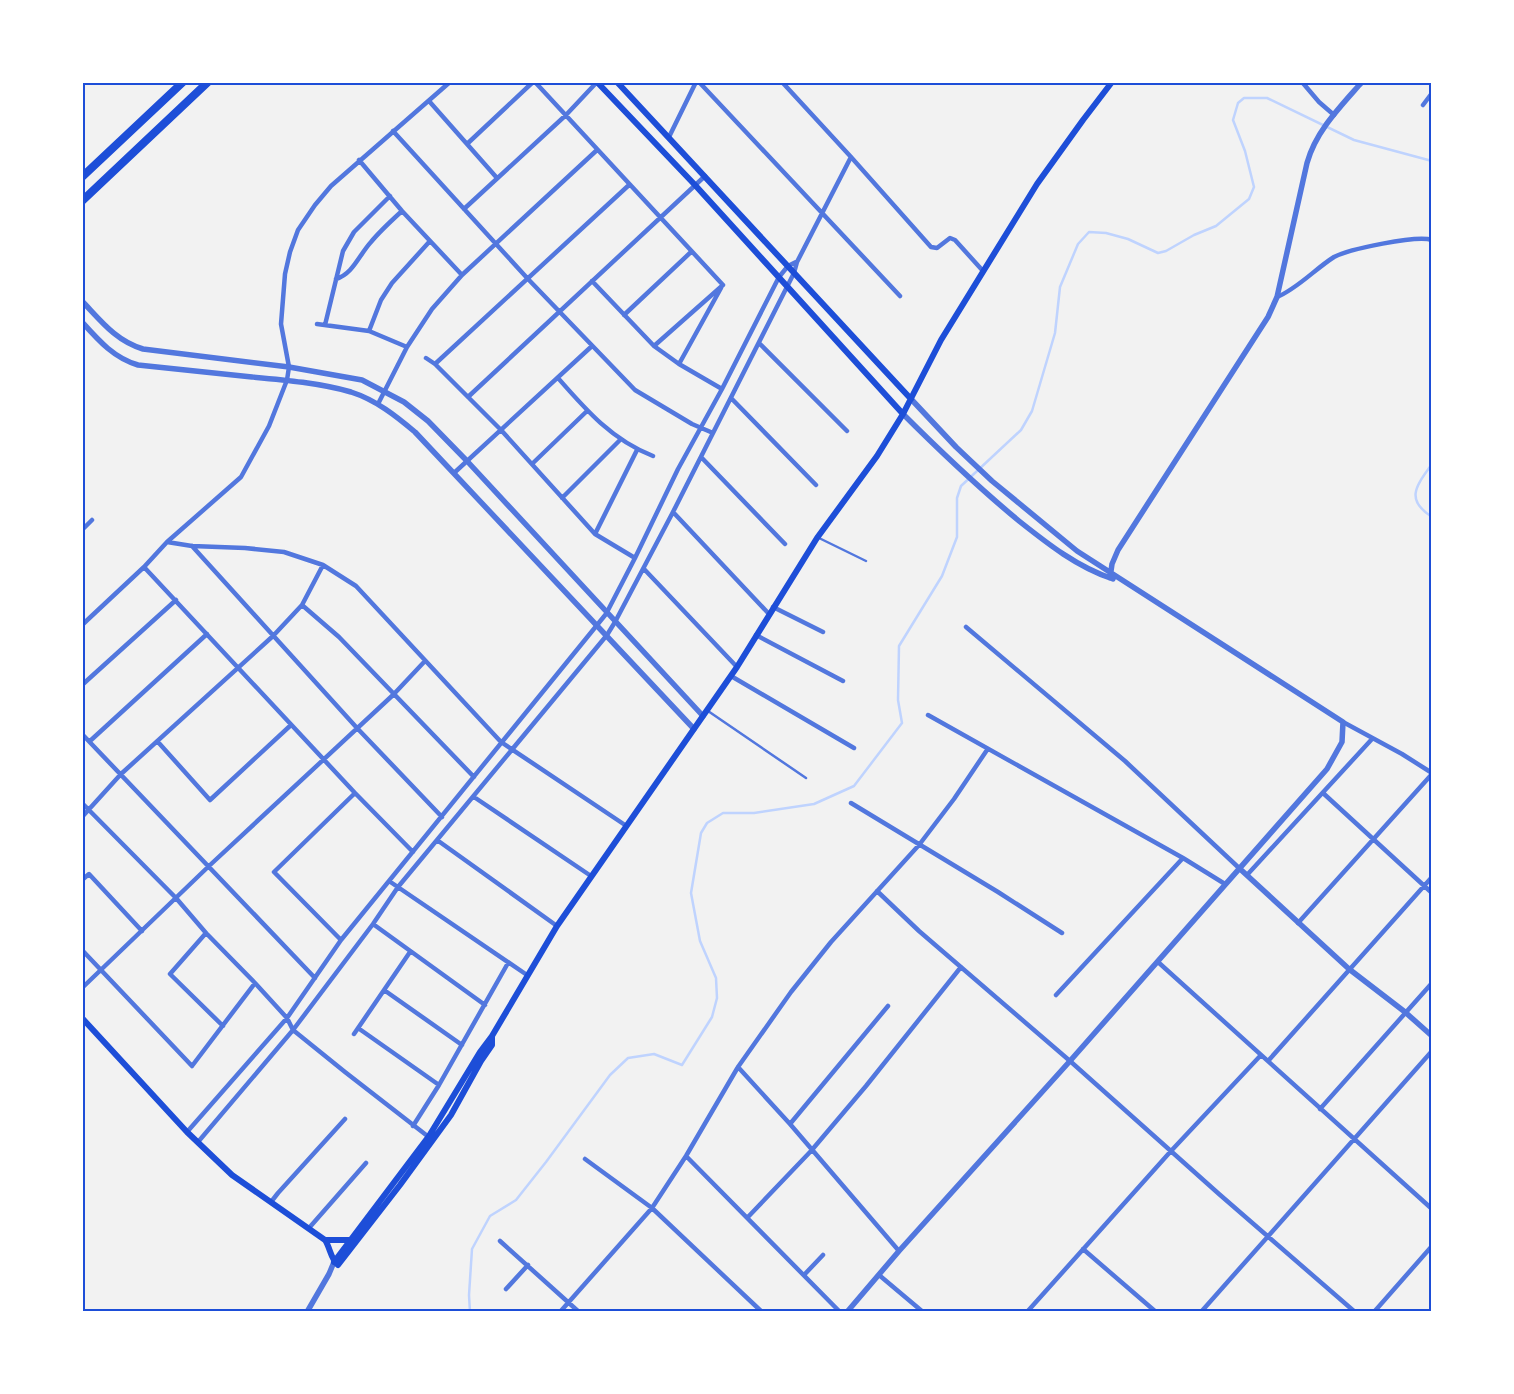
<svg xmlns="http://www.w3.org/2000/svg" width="1514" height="1394" font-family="'PT Sans',sans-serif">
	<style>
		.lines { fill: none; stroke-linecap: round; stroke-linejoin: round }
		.stream { stroke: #bfd3fe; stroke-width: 2.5 }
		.service { stroke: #5277de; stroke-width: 2.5 }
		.minor { stroke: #5277de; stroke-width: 4.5 }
		.tertiary { stroke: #5277de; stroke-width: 5.5 }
		.secondary { stroke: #1d4ed8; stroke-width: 6 }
		.primary { stroke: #1d4ed8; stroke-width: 8 }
		.neatline { fill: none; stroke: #1d4ed8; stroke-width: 2 }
	</style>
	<rect width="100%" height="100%" fill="#f2f2f2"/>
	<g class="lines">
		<path class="stream" d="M1432,464C1417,485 1404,499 1432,517
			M1430,761L1432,758
			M470,1312L469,1295L472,1249L490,1216L516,1200L546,1162L610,1075L628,1058L654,1054L682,1065L712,1017L717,998L716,978L700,941L691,893L701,833L707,823L723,813H754L814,804L854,786L902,723L898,700L899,646L942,576L957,537V498L961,486L1021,430L1032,411L1055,333L1060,287L1078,244L1089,232L1106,233L1128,239L1158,253L1166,251L1194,235L1216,226L1249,199L1254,187L1245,151L1233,120L1238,103L1244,98H1267L1354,140L1432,161"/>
		<path class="service" d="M819,538L866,561
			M708,711L806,778"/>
		<path class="minor" d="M535,82L723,285
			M699,82L900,296
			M782,82L851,157L931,247L937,248L950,238L955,240L983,271
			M1302,82L1319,102L1334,115
			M429,101L497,178
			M1423,105L1432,93
			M393,131L528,279L635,390L692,424L713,433
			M669,137L696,82
			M467,144L533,82
			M359,160L402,211L462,275
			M464,209L566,115L597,82
			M336,279C353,274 359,255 371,242C380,231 391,221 402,211
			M592,281L654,346L679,364L722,389
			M1277,297C1297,289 1315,269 1334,257C1349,249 1416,235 1432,240
			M624,315L691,252
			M317,324L369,331L407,347
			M325,325L343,251L354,232L390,196
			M369,331L381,300L392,283L430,241
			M759,343L847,431
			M654,346L723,285
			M426,358L435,364L501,430L595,534L635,558
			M435,364L629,185
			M679,364L721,288
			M558,378C586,410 612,440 653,456
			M468,397L705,176
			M731,398L816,485
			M378,404L407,347L432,309L462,275L597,150
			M701,457L785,544
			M532,464L587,411
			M454,473L592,346
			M562,498L620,440
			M673,512L769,614
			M82,530L92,520
			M595,534L637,450
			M167,542L192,546L245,548L284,552L323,565L356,586L501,742L625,825
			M192,546L357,728L442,817
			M144,567L355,793L413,852
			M644,569L737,667
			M302,605L339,637L474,777
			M773,607L823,632
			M82,625L144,567L167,542L241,477L269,426L287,380L289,367L281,324L285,274L290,252L298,230L315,205L331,186L450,82
			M966,627L1125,761L1239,868
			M756,635L843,681
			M731,676L854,748
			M82,685L176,600
			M928,715L1183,858L1225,884
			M1343,722L1402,754L1432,773
			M82,734L315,978
			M90,741L207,634
			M158,742L210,800L291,725
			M1323,793L1432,893
			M474,797L591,876
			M82,803L176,898L206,933L255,983L287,1018L293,1030L345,1072L430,1138
			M851,803L998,892L1062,933
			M82,817L121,774L273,636L302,605L323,565
			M437,840L557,926
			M1247,875L1372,739
			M82,880L89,874L142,931
			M389,881L527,975
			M877,891L919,931L1070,1061L1219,1194L1355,1312
			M1298,923L1432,774
			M373,924L485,1005
			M206,933L170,974L223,1026
			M341,940L274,872L355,793
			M82,950L192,1066L255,983
			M1158,962L1432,1209
			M82,988L209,866L393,695L425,661
			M384,990L462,1045
			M1056,995L1183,858
			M358,1028L439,1085
			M354,1034L410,952
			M1268,1061L1432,877
			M738,1067L790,1124L899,1251
			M1320,1109L1432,983
			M790,1124L888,1006
			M413,1126L439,1085L508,963
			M187,1132L287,1018L341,940L606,614L635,558L678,469L722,389L779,277L788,266L796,262
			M198,1142L293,1030L373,924L398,887L607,635L615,622L673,512L794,273L797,262L851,157
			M686,1156L840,1312
			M585,1159L652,1208L762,1312
			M271,1202L278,1193L345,1119
			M748,1217L811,1151L866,1086L961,967
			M309,1228L366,1163
			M500,1241L579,1312
			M1083,1249L1156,1312
			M804,1275L823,1255
			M879,1275L923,1312
			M506,1289L528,1265
			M560,1312L652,1208L686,1156L738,1067L791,992L831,942L919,845L954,799L987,750
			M1027,1312L1171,1151L1261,1055
			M1201,1312L1432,1051
			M1374,1312L1432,1246"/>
		<path class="tertiary" d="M82,301C101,321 116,341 143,349L289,367L362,380L404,402L428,421L467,461L703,716
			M82,322C99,341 114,358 138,365C176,369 214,373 252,377C285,380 319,383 351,392C376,400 396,416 415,432L694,729
			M903,414C940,451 978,487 1019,521C1048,544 1077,567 1113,579
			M1110,578L1112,564L1118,550L1268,317L1277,297L1307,163C1316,131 1340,107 1362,82
			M1239,868L1349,969L1405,1012L1432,1036
			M307,1312L329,1274L334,1262
			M847,1312L899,1251L1070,1061L1327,769L1342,742L1343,722L1077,551L992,481L956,447L911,399"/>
		<path class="secondary" d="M597,82L695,185L903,414
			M617,82L911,399
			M82,1018L187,1132L232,1175L325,1240C330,1247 331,1260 338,1265L400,1185L451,1115L481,1061L492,1045V1037
			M325,1240H351
			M334,1262L429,1136L480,1052L492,1036L557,926L737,667L817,538L877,456L903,414L941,340L1037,184L1083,120L1112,82"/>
		<path class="primary" d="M82,177L183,82
			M82,201L208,82"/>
	</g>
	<rect width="1514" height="1394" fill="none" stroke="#ffffff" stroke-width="168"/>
	<rect x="84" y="84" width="1346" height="1226" class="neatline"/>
</svg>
